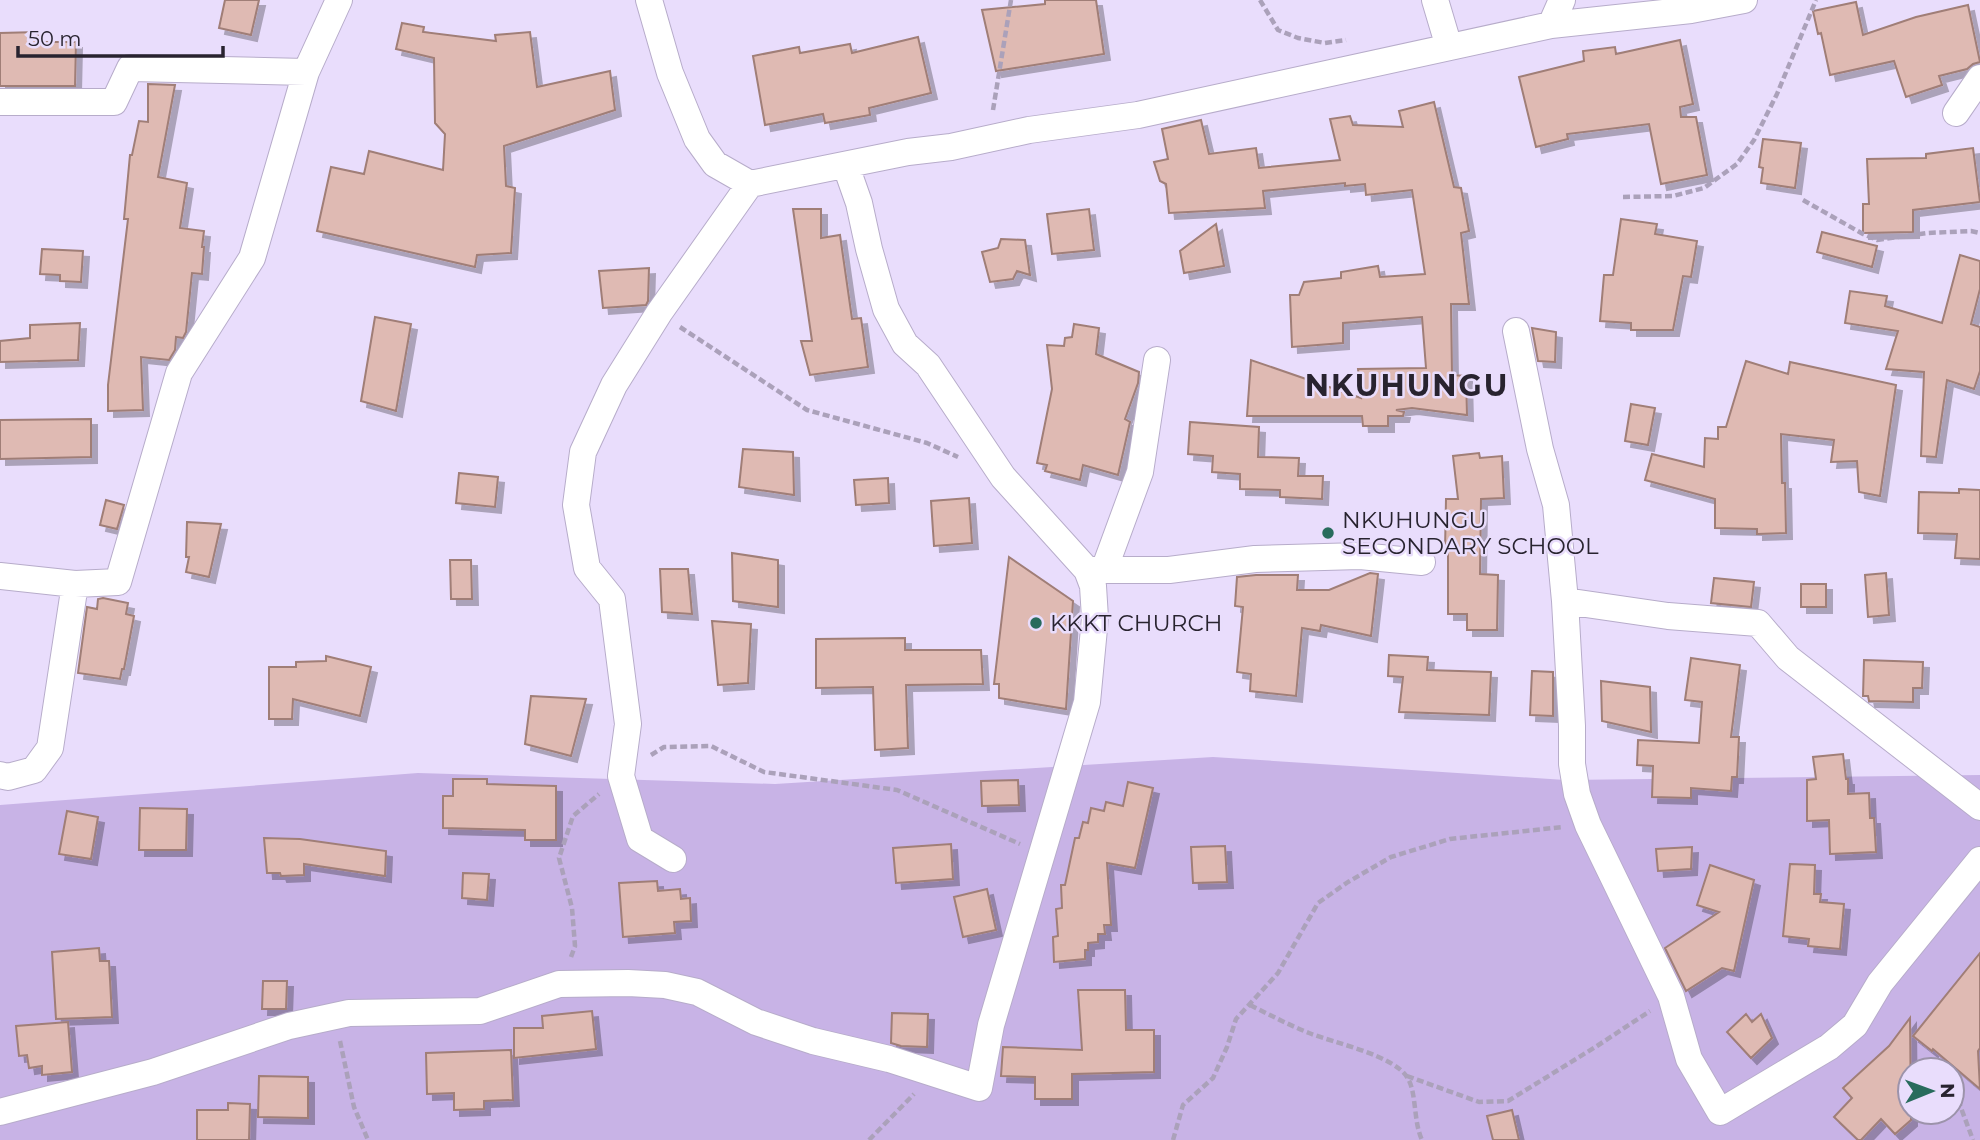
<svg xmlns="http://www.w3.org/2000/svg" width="1980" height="1140" font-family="Montserrat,sans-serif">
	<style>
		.green { fill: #c8b3e6; fill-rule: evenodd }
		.building { fill: #dfbab3; stroke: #a07e77; stroke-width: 2; filter: url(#shadow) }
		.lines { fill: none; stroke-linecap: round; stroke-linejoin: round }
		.minor-casing { stroke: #b7acca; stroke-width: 28 }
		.path { stroke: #aba1ba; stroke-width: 4.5; stroke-dasharray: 7 3.5; stroke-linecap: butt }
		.minor { stroke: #fff; stroke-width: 26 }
		.poi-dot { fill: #286b5c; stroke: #e9ddfc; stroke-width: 2.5 }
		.labels { text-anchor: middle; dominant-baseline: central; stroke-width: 5; stroke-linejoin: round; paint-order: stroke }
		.poi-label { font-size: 23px; fill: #28232f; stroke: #e9ddfc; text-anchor: start }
		.district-label { font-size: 30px; font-weight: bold; letter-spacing: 2px; fill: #28232f; stroke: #e9ddfc }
	</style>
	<defs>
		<filter id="shadow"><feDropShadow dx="6" dy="6" stdDeviation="0" flood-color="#0004"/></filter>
	</defs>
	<rect width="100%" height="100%" fill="#e9ddfc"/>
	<path class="green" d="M1213,757L1565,780L1980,775V1140H0V805L418,773L775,784ZM1910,1070H1952V1112H1910Z"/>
	<path class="building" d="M225,0H259L251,35L219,28Z
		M1045,0H1096L1104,54L996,71L982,10L1045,4Z
		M1856,2L1863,35L1916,17L1968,5L1980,62L1973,64L1967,69L1939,76L1942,85L1906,97L1894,61L1830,75L1821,33L1818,34L1813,11Z
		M402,23L424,27L423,32L496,41L495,35L530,32L537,87L610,71L615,110L504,146L506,186L515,188L511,253L477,255L475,267L317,231L331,167L364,174L369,151L443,170L445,134L435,123L434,58L396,49Z
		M38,32V42H76L75,86H0V33Z
		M918,37L931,93L869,108L870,115L825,123L823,114L765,125L753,56L799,47L800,53L850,44L852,53Z
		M1680,40L1693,104L1680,107L1681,117H1696L1707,175L1661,184L1649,124L1567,134L1568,139L1536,147L1519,77L1584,61L1583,51L1615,47L1616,54Z
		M148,84L175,85L158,177L187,183L180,228L204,231L202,247H204L202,274L192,273L186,332L183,338L176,337L175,350L169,360L141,357L143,410L108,411V385L128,219H124L130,155H132L139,121L148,122Z
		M1434,102L1454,187L1461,188L1469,231L1461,233L1469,304H1451L1452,375L1466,376L1467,415L1412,408L1396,410L1404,412L1403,416H1388V426H1363L1362,416H1247L1251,360L1361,398L1358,369L1426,368L1422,317L1343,323V343L1292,347L1290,295H1299L1304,282L1341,278V272L1378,266L1380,277L1425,274L1412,190L1366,195L1365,184L1345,186V183L1263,191L1265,208L1169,213L1166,184L1160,181L1154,162L1168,159L1162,129L1201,120L1209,154L1256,148L1259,168L1340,160L1330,119L1350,116L1353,125L1403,127L1399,111Z
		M1763,139L1801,143L1795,188L1761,183L1763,168L1759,167Z
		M1973,148L1980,202L1913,210V232L1863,233V204H1869L1867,159L1926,158V154Z
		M793,209H821V238L840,235L852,319L861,318L868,367L810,375L801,341H812Z
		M1089,209L1094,250L1052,254L1047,214Z
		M1621,219L1657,224L1655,234L1697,241L1691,277L1683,276L1673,330H1631V323L1600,321L1604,275H1613Z
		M1216,224L1224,266L1184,273L1180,251Z
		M1822,232L1877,246L1872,267L1817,252Z
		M1001,239L1025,240L1030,275L1017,271L1013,279L990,282L982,252L998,248Z
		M42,249L83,251L81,282L60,281V275L40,274Z
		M1960,255L1980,261V289L1971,324L1980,327V371L1974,389L1947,380L1936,457L1921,456L1924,372L1886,369L1898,331L1845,323L1850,291L1887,296L1885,306L1942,323Z
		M649,268L648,301L646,305L603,308L599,271Z
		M375,317L411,324L396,411L361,401Z
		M80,323L78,360L0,362V341L30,338V325Z
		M1074,324L1099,328L1096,354L1139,372L1138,383L1125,419L1130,422L1118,475L1083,465L1080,480L1045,471L1047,465L1037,463L1052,389L1047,345L1064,346L1065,338L1072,337Z
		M1532,328L1556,332L1555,362L1538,361Z
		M1746,361L1788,374L1790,362L1896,385L1880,496L1859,492L1857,461L1831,462L1834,440L1781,434L1782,483H1785L1786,533L1757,534V529L1715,528V499L1645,480L1652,454L1704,467L1705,438L1718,439V427H1726Z
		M1631,404L1655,408L1648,445L1625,441Z
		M91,419V457L0,459V420Z
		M1190,422L1259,427L1258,457L1299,458L1298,476H1323L1322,499L1280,497V490L1240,489V474L1212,472L1213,456L1188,454Z
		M743,449L793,452L794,495L739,487Z
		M1479,453L1480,458L1502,456L1504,498L1481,499L1480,574L1498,575L1497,630H1467V614H1448V550H1445L1446,499H1458L1453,456Z
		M459,473L498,477L495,507L456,503Z
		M888,478L889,503L856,505L854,480Z
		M1959,489L1980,490V559L1955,558L1957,534L1918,533L1919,492L1959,493Z
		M969,498L972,543L934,546L931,501Z
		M106,500L124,505L117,529L100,525Z
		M187,522L221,524L209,577L186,572L189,557H186Z
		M732,553L778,560V607L733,601Z
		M1009,557L1073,601L1066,709L999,698V684H994Z
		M450,560H471L472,599H451Z
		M660,569H688L692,614L662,612Z
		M1370,573L1378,574L1371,636L1321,625L1320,631L1302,628L1296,696L1250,691L1251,674L1237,672L1243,607L1235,606L1237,577L1256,575H1298L1297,590H1329Z
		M1886,573L1889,615L1868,617L1865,575Z
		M1714,578L1754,582L1751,607L1711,603Z
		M1801,584H1826V607H1801Z
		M103,598L128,603L126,614L134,616L124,669H122L120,679L78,673L87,607L97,609L98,599Z
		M712,621L751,624L748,683L718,685Z
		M905,638V650H981L983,684L906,685L908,748L875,750L873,687L816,688V639Z
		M1389,655L1428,657L1427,670L1491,672L1489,715L1399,712L1403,677L1388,676Z
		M326,656L371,667L360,716L293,699L292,719H269V667H296V662L326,661Z
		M1691,658L1740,665L1731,737H1739L1737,777H1732L1731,791L1691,788V798L1652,797L1653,766L1637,765L1638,740L1699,743L1702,702L1685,700Z
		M1864,660L1923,662L1922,688H1913V702L1869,701L1868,696H1863Z
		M1532,671L1553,672V716L1530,715Z
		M1601,681L1650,687L1651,732L1602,721Z
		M531,696L586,699L571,756L525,744Z
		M1843,754L1846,779H1848V794L1869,793L1870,818H1874L1876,852L1830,854L1829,820L1807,821V780L1816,779L1813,757Z
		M453,779H487V784L556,786V840H525V830L443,828V796H453Z
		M1018,780L1019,805L982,806L981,781Z
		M1128,782L1153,788L1135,868L1107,863L1111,925H1104L1105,934H1098V942L1088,943V950H1085V959L1054,962L1053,937L1058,936L1056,909L1062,908L1061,885H1065L1075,838H1079L1083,822L1088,823L1091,808L1104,811L1106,802L1123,806Z
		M140,808L187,809L186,850H139Z
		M67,811L98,817L91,859L59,854Z
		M264,838L300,839L386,851L385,876L304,864V875L281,876L280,873H267Z
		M951,844L953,879L896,883L893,848Z
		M1225,846L1227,882L1193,883L1191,847Z
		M1692,847L1691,869L1658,871L1656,849Z
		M1790,864L1815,865L1814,894H1821L1820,902L1844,904L1840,949L1808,946L1809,939L1783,936Z
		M1710,865L1754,880L1734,971L1722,968L1686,991L1665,948L1719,912L1697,905Z
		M463,873L489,874L487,900L462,898Z
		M657,881L658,891L680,889L681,899L690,898L691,921L674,922L675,933L623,937L619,883Z
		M987,889L996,930L963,937L954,897Z
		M99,948L100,961H109L112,1017L56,1019L52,952Z
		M1980,953V1048L1978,1051L1980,1089L1933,1049L1932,1051L1913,1036Z
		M263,981H287L286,1009H262Z
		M1078,990H1125L1126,1030H1154V1072L1072,1074V1099H1035V1077L1001,1076L1003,1047L1082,1050Z
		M592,1011L596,1049L514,1058V1028H543L542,1016Z
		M892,1013L928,1014L927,1047L901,1046L891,1043Z
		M1746,1014L1752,1022L1761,1014L1772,1038L1751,1058L1727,1032Z
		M1910,1018L1911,1120L1895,1134L1881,1119L1861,1140H1858L1834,1117L1852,1098L1843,1088L1889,1046Z
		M68,1022L72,1072L42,1075V1066L29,1068L27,1055L19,1056L16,1026Z
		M511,1050L513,1100L484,1101V1109L454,1110V1093L427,1094L426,1053Z
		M259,1076L308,1077V1118L258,1117Z
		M228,1103L250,1104L249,1140H197V1110H228Z
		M1512,1110L1519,1140H1493L1487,1116Z"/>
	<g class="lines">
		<g class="minor-casing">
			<path id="minor" d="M649,0L670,73L697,139L715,164L750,184L908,152L951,147L1029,130L1138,115L1551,25L1691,10L1744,0
				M1435,0L1449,47
				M1551,25L1562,0
				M0,102H114L130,68L306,72
				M1956,113L1980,78
				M1516,331L1540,449L1556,505L1565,601L1572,726V764L1577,794L1588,825L1671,996L1689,1059L1720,1112L1829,1047L1855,1025L1880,983L1980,860
				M1087,570H1169L1255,559L1360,556L1422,562
				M1104,570L1140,472L1157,360
				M0,576L75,584L118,582L179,373L252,258L306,72L339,0
				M1565,601L1668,616L1758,623L1788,658L1980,807
				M0,775L8,777L34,770L50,748L75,584
				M673,859L640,839L621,776L628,724L612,599L587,568L576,505L583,452L614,385L659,313L750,184
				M0,1112L153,1072L289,1026L349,1013L480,1011L559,984L628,983L665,985L697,992L756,1022L813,1041L889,1059L979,1088L991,1025L1087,702L1095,618L1093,586L1087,570L1003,477L928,365L905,344L886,309L869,249L859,203L846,166"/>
		</g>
		<path class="path" d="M1260,0L1278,30L1298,38L1325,43L1346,40
			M993,110L1011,0
			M1623,197L1673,196L1704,188L1737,164L1754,140L1777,94L1816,0
			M1803,200L1863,234L1877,240L1927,233L1971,231L1980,233
			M680,327L807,410L927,443L958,457
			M651,755L664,747L711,746L764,772L897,790L1020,844
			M571,957L575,946L572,908L559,858L573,816L599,794
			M1250,1005C1270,1015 1289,1025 1309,1033C1334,1043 1393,1055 1407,1077C1417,1092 1413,1121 1422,1140
			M340,1041L354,1107L368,1140
			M1407,1076L1479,1102L1508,1101L1597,1046L1650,1011
			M1958,1100L1973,1140
			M869,1140L914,1094
			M1173,1140L1183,1105L1213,1078L1227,1047L1236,1019L1278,973L1318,903L1348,882L1391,857L1450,839L1563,827"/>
		<use href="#minor" class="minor"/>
	</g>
	<g class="poi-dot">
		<circle cx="1328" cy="533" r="7"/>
		<circle cx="1036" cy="623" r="7"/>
	</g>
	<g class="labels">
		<g class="poi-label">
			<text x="1342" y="520">NKUHUNGU<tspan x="1342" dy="26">SECONDARY SCHOOL</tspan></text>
			<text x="1050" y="623">KKKT CHURCH</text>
		</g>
		<g class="district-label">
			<text x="1407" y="385">NKUHUNGU</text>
		</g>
	</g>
	<g transform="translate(1931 1091) rotate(89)"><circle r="33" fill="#e9ddfc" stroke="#9c93aa" stroke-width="2"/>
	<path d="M0-5L12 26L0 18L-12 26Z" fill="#286b5c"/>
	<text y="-10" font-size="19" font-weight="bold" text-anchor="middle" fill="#28232f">N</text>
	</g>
	<path d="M18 46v10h205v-10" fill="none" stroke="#28232f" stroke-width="3.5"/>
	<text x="28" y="46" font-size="21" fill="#28232f" stroke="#e9ddfc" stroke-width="5" paint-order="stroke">50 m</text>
</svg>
